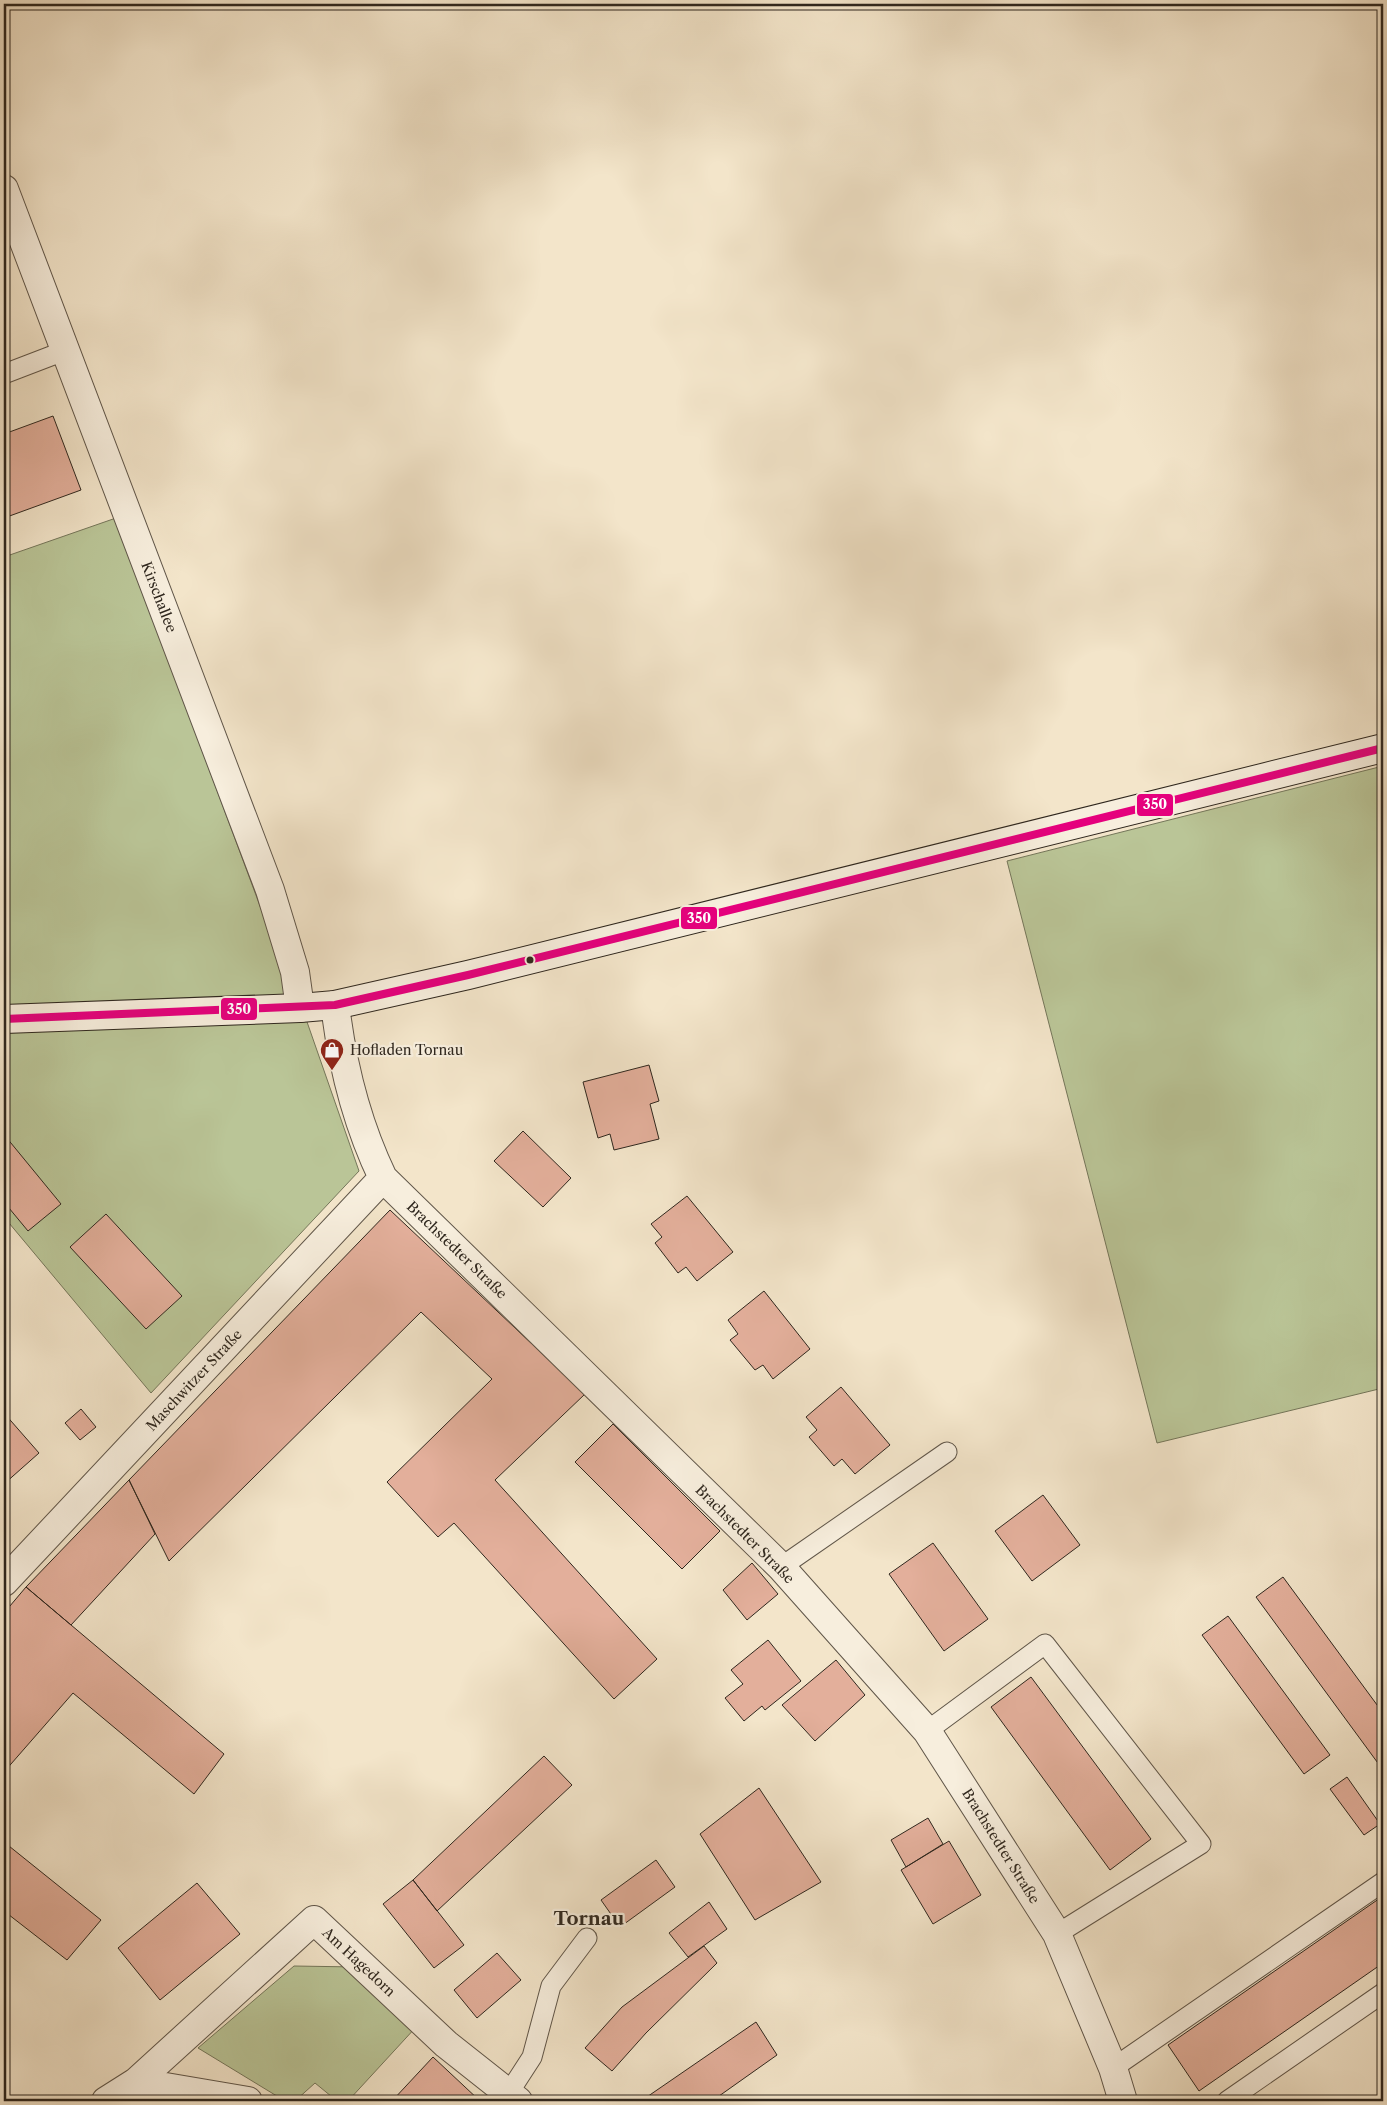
<svg xmlns="http://www.w3.org/2000/svg" width="1387" height="2105" font-family="'Libre Caslon Text',serif">
	<style>
		.green { fill: #bac597; stroke: #74765a }
		.building { fill: #e3af9b; stroke: #2f271e }
		.lines { fill: none; stroke-linecap: round; stroke-linejoin: round }
		.service-casing { stroke: #605649; stroke-width: 21 }
		.minor-casing { stroke: #605649; stroke-width: 30 }
		.secondary-casing { stroke: #2f271e; stroke-width: 30 }
		.service { stroke: #f7eedd; stroke-width: 19 }
		.minor { stroke: #f7eedd; stroke-width: 28 }
		.secondary { stroke: #f7eedd; stroke-width: 28 }
		.bus-1-casing { stroke: #f7eedd; stroke-width: 11 }
		.bus-1 { stroke: #e5007d; stroke-width: 8 }
		.bus-dot { fill: #2f271e; stroke: #f7eedd; stroke-width: 2 }
		.labels { text-anchor: middle; dominant-baseline: central; stroke-width: 4.5; stroke-linejoin: round; paint-order: stroke }
		.street-label { font-size: 14px; fill: #2f271e; stroke: #f7eedd }
		.poi-label { font-size: 14px; fill: #2f271e; stroke: #f7eedd; text-anchor: start }
		.district-label { font-size: 19px; font-weight: bold; fill: #2f271e; stroke: #f7eedd }
		.line-badge { stroke: #f7eedd; stroke-width: 2 }
		.badge-label { font-size: 14px; text-anchor: middle; font-weight: bold; fill: #fff }
	</style>
	<rect width="100%" height="100%" fill="#f3e5ca"/>
	<filter id="stains"><feTurbulence type="fractalNoise" baseFrequency=".004" numOctaves="4"/><feColorMatrix values="0 0 0 0 .2 0 0 0 0 .09 0 0 0 0 .02 0 0 0 .5 -.17"/></filter>
	<radialGradient id="worn" r=".72"><stop offset=".6" stop-color="#630" stop-opacity="0"/><stop offset="1" stop-color="#630" stop-opacity=".3"/></radialGradient>
	<path class="green" d="M116,518L293,995L4,1006V557Z
		M1383,766V1388L1157,1443L1007,861Z
		M306,1019L359,1171L151,1393L4,1217V1033Z
		M294,1966L357,1967L417,2026L348,2101H337L315,2083L295,2101H285L198,2048Z"/>
	<path class="building" d="M53,416L81,490L4,518V434Z
		M649,1065L659,1101L650,1104L659,1139L614,1150L610,1134L598,1138L583,1082Z
		M523,1131L571,1178L543,1207L494,1161Z
		M6,1137L61,1204L28,1231L4,1202V1139Z
		M687,1196L733,1252L697,1281L686,1267L678,1273L655,1243L662,1237L651,1224Z
		M390,1210L585,1394L495,1480L657,1659L614,1699L454,1523L438,1537L387,1482L492,1379L421,1312L169,1561L129,1480Z
		M106,1214L182,1296L146,1329L70,1247Z
		M764,1291L810,1349L773,1379L763,1365L755,1370L730,1340L738,1334L728,1320Z
		M841,1387L890,1445L855,1474L842,1459L834,1466L809,1437L817,1430L806,1417Z
		M81,1409L96,1427L80,1440L65,1423Z
		M4,1413L39,1453L4,1484Z
		M613,1424L720,1531L682,1569L575,1462Z
		M129,1480L155,1534L71,1625L26,1587Z
		M1043,1495L1080,1545L1032,1581L995,1531Z
		M933,1543L988,1619L944,1651L889,1574Z
		M752,1563L778,1594L747,1620L723,1590Z
		M1283,1577L1383,1713V1770L1256,1597Z
		M26,1587L224,1754L194,1794L73,1693L4,1772V1613Z
		M1228,1616L1330,1755L1304,1774L1202,1635Z
		M768,1640L801,1681L765,1710L762,1706L744,1721L725,1698L743,1684L731,1670Z
		M836,1660L865,1695L815,1741L782,1705Z
		M1031,1677L1151,1839L1110,1870L991,1707Z
		M544,1756L572,1785L437,1911L413,1880Z
		M1347,1777L1380,1824L1364,1835L1330,1789Z
		M759,1788L821,1882L755,1920L700,1834Z
		M928,1818L943,1844L906,1867L891,1840Z
		M949,1841L981,1895L933,1924L901,1870Z
		M4,1842L101,1920L67,1960L4,1911Z
		M656,1860L675,1887L620,1927L601,1900Z
		M413,1880L464,1945L434,1968L383,1904Z
		M197,1883L240,1934L160,2000L118,1948Z
		M1383,1896V1963L1199,2091L1168,2045Z
		M709,1902L727,1929L688,1957L669,1933Z
		M704,1946L717,1963L646,2033L612,2071L585,2048L622,2007Z
		M497,1953L521,1980L477,2018L454,1990Z
		M756,2022L777,2055L712,2101H641Z
		M433,2057L480,2101H392Z"/>
	<g class="lines">
		<g class="service-casing">
			<path id="service" d="M4,374L64,351
				M781,1567L947,1452
				M927,1731L1045,1644L1201,1844L1057,1934
				M1113,2068L1383,1882
				M508,2094L532,2057L551,1986L587,1938
				M1227,2101L1383,1993"/>
		</g>
		<g class="minor-casing">
			<path id="minor" d="M4,189L270,890L295,972L300,1008
				M335,1005C342,1064 357,1124 383,1178L781,1567L927,1731L1057,1934L1113,2068L1123,2101
				M4,1582L383,1178
				M136,2082L248,2101
				M106,2101L136,2082L314,1920L446,2044L518,2101"/>
		</g>
		<g class="secondary-casing">
			<path id="secondary" d="M4,1019L300,1008L335,1005L468,975L1383,748"/>
		</g>
		<use href="#service" class="service"/>
		<use href="#minor" class="minor"/>
		<use href="#secondary" class="secondary"/>
		<g class="bus-1-casing">
			<path id="bus-1" d="M4,1019L335,1005L468,975L1383,748"/>
		</g>
		<use href="#bus-1" class="bus-1"/>
	</g>
	<defs>
		<g id="shop-pin" transform="scale(1.25)"><path d="M0 17L-7.5 6A9.5 9.5 0 1 1 7.5 6Z" fill="#8f2418" stroke="#f7eedd"/><path d="M-5-2.5h2.3a2.7 3.5 0 0 1 5.4 0H5L5.5 6h-11ZM-1.5-2.5h3a1.5 2.3 0 0 0-3 0Z" fill="#fff"/></g>
	</defs>
	<g fill-rule="evenodd">
		<use href="#shop-pin" x="332" y="1050"/>
	</g>
	<circle class="bus-dot" cx="530" cy="960" r="4.5"/>
	<g class="labels">
		<g class="street-label">
			<text transform="translate(159 597) rotate(69)">Kirschallee</text>
			<text transform="translate(457 1250) rotate(44)">Brachstedter Straße</text>
			<text transform="translate(194 1380) rotate(-47)">Maschwitzer Straße</text>
			<text transform="translate(745 1534) rotate(45)">Brachstedter Straße</text>
			<text transform="translate(1001 1846) rotate(58)">Brachstedter Straße</text>
			<text transform="translate(359 1962) rotate(43)">Am Hagedorn</text>
		</g>
		<g class="poi-label">
			<text x="350" y="1050">Hofladen Tornau</text>
		</g>
		<g class="district-label">
			<text x="589" y="1918">Tornau</text>
		</g>
	</g>
	<g class="line-badge">
		<rect x="1136" y="793" width="38" height="24" rx="5" fill="#e5007d"/>
		<rect x="680" y="906" width="38" height="24" rx="5" fill="#e5007d"/>
		<rect x="220" y="997" width="38" height="24" rx="5" fill="#e5007d"/>
	</g>
	<g class="badge-label">
		<text x="1155" y="809">350</text>
		<text x="699" y="923">350</text>
		<text x="239" y="1014">350</text>
	</g>
	<rect width="1387" height="2105" fill="none" stroke="#f3e5ca" stroke-width="20"/>
	<rect x="5" y="5" width="1377" height="2095" fill="none" stroke="#2f271e" stroke-width="2.5"/>
	<rect x="10" y="10" width="1367" height="2085" fill="none" stroke="#2f271e"/>
	<rect width="100%" height="100%" filter="url(#stains)"/>
	<rect width="100%" height="100%" fill="url(#worn)"/>
</svg>
